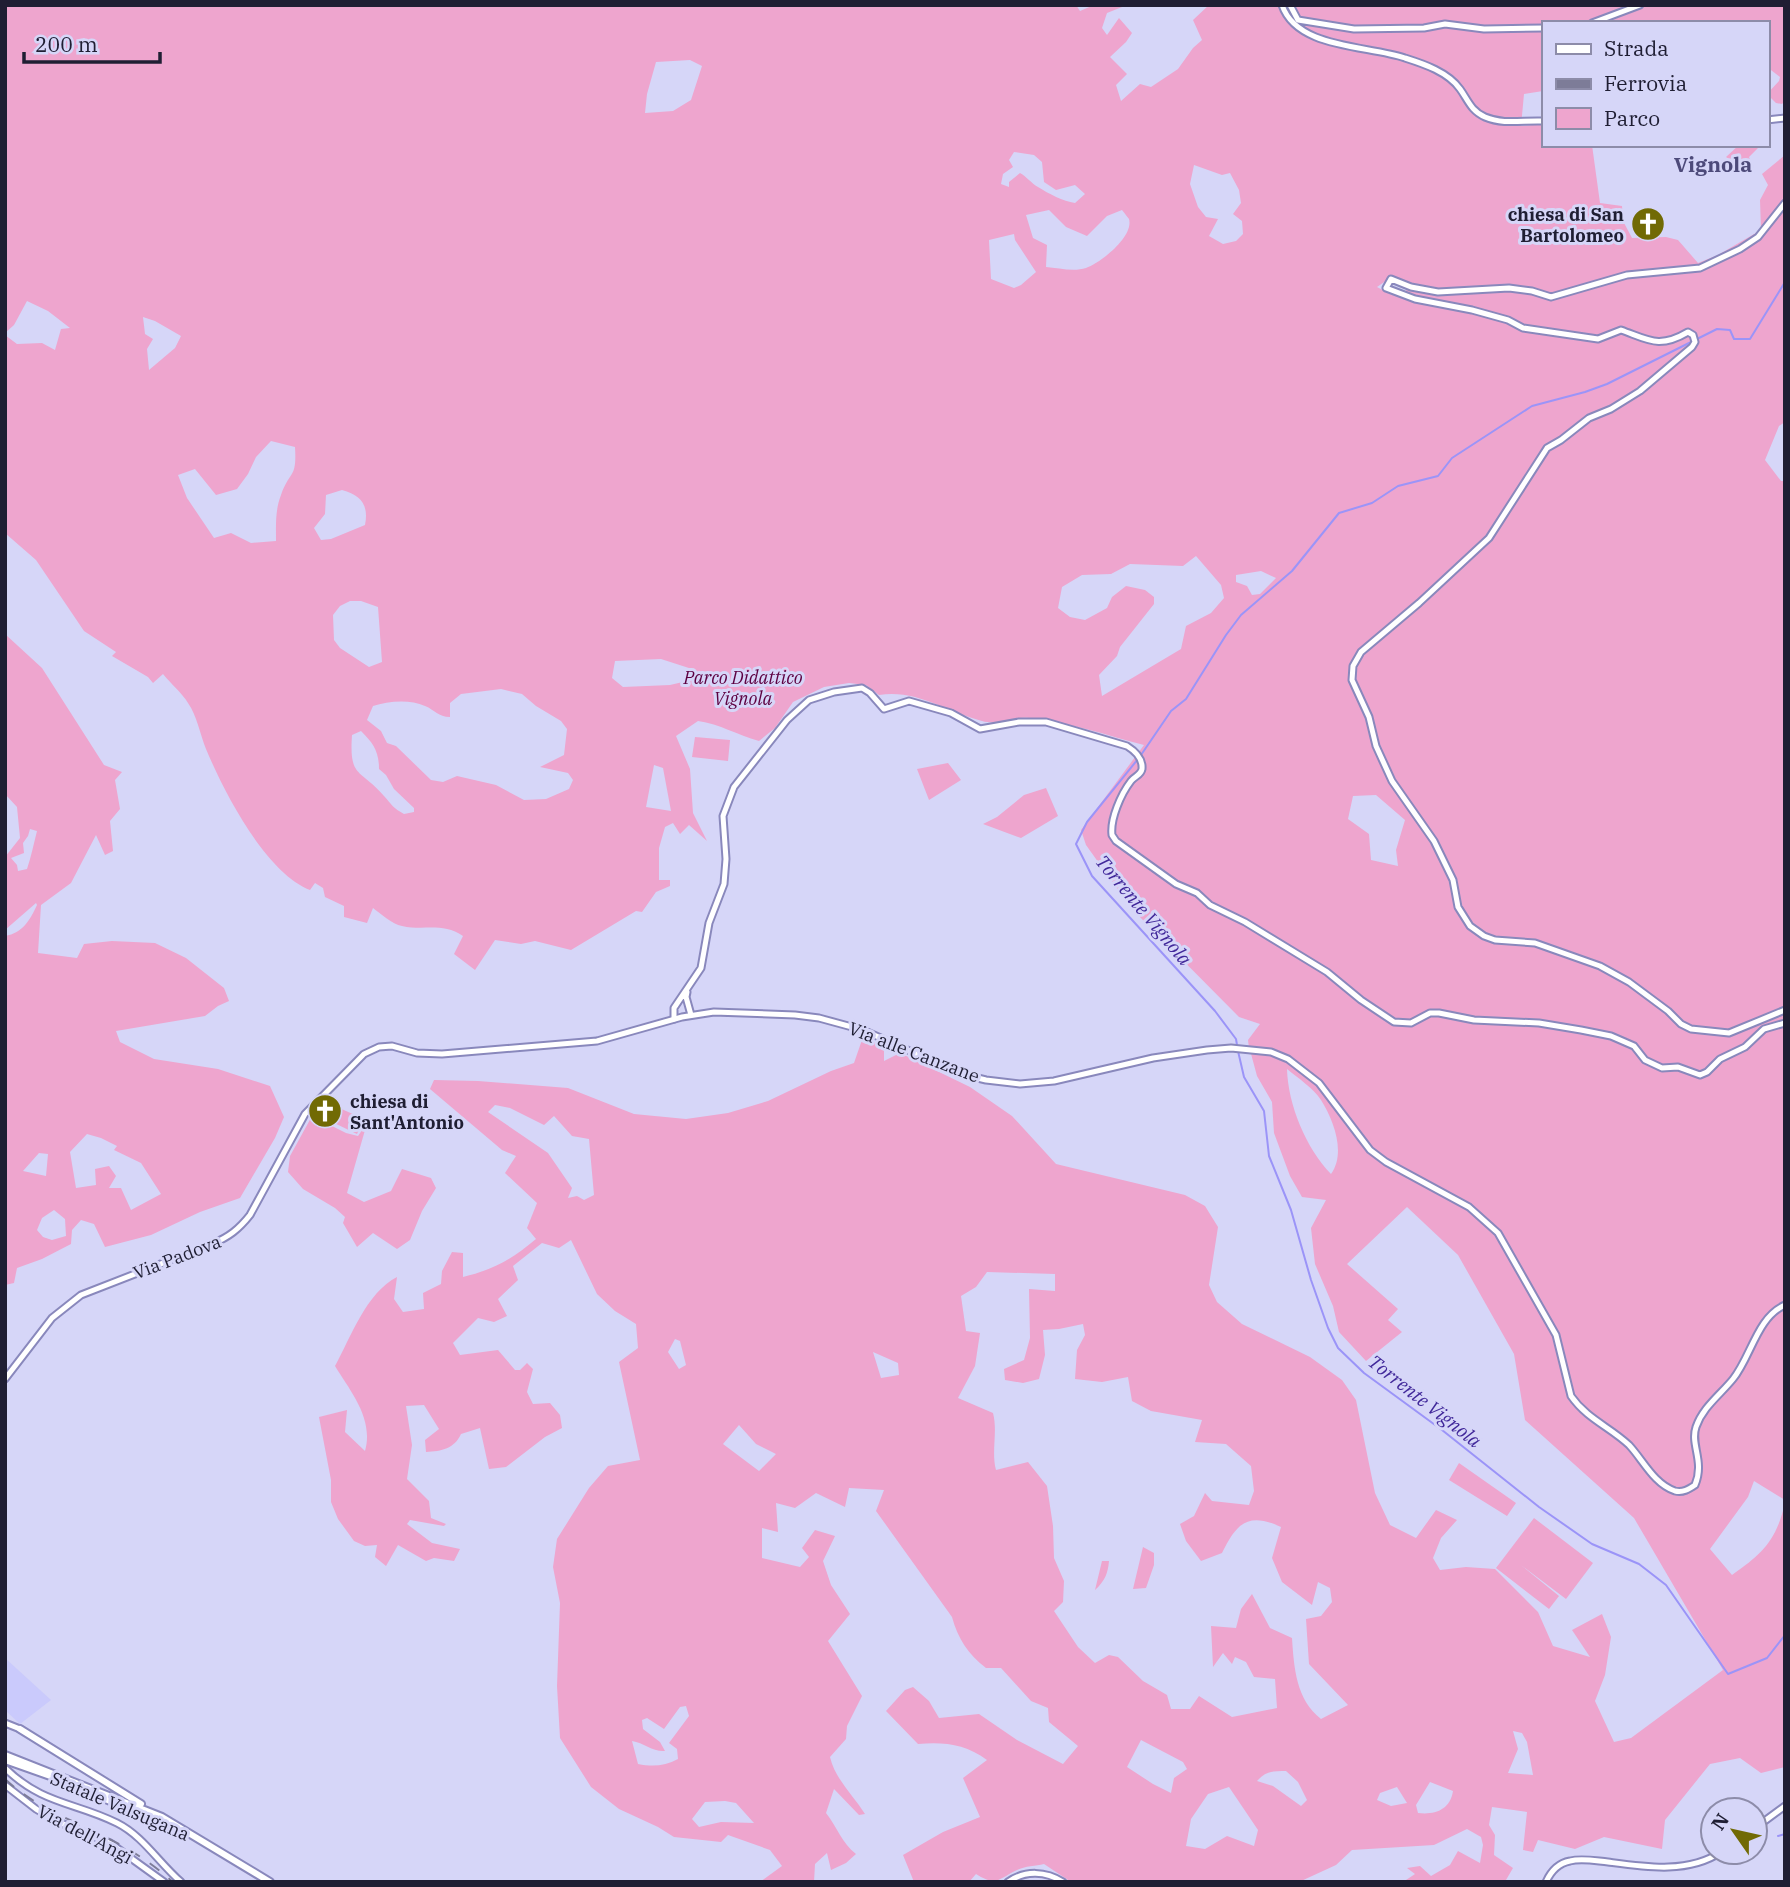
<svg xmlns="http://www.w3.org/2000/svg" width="1790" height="1887" font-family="'IBM Plex Serif',serif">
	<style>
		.built { fill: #cacafc }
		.green { fill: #eea5ce; fill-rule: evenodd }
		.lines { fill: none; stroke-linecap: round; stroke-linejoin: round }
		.stream { stroke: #9b94f8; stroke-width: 2 }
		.tertiary-casing { stroke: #8988bc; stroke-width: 9 }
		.secondary-casing { stroke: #8988bc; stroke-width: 9 }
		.trunk-casing { stroke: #8988bc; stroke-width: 10 }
		.tertiary { stroke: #fff; stroke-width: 5 }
		.secondary { stroke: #fff; stroke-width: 5 }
		.trunk { stroke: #fff; stroke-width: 6 }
		.rail { stroke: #7d7c98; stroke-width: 2; stroke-dasharray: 12 12; stroke-linecap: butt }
		.labels { text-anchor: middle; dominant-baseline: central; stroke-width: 6; stroke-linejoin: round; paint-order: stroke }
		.poi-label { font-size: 18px; font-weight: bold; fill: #1f1e33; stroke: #d6d6f8; text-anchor: end }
		.park-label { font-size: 18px; font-style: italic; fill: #5d0041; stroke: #d6d6f8 }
		.street-label { font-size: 18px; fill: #1f1e33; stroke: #d6d6f8 }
		.water-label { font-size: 19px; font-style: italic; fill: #41289a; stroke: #d6d6f8 }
		.quarter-label { font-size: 21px; font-weight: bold; fill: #4d4a7a; stroke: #d6d6f8 }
	</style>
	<rect width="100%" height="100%" fill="#d6d6f8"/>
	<path class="built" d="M5,1658L51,1700L20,1724L5,1710Z"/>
	<path class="green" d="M5,5H1076L1080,11L1094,5H1127L1107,13L1102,28L1107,35L1119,18L1132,33L1126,42L1110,57L1127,74L1116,85L1121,101L1140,84L1151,87L1178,69L1193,48L1202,40L1193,20L1209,5H1785V101L1782,104L1776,103L1767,94L1779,81L1780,77L1767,67V23H1611L1606,14L1586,23H1543V91L1524,94L1521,126L1543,124V145H1592L1600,203L1622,206L1623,221L1632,238L1666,237L1678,240L1698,263L1718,255L1761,230L1760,200L1768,185L1762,174L1785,155V422L1779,426L1765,460L1781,481H1785V1303C1759,1315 1756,1344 1741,1365C1726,1387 1710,1407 1694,1428L1699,1465L1694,1484L1684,1490H1677L1667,1485L1650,1471L1639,1455L1596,1421L1572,1395L1564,1354L1557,1334L1511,1250L1485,1217L1470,1206L1387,1161L1371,1149L1330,1095L1289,1058L1249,1048L1248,1040L1260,1024L1239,1017L1131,908L1086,845L1081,830L1144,745C1106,735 1068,722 1029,718C1011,716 1000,726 982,721C947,712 917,689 879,695L866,685L849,683L824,687L793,702L775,728L759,741C737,735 720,724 698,721L676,736L690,769L693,813L707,841L689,825L680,834L673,823L665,827L659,848V880H670V886L656,892L642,912L636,911L571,950L535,941L521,944L495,940L475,970L454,954L463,936C443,922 424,931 402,926C392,924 381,914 373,908L367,923L344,917V906L325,897L323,888L315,883L310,890C265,872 224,792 206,749C200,734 197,716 188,703C182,693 171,684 163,674L153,683L148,677L112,656L116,652L84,631L36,560L5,533V335L17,344L42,343L55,350L61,329L70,328L48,311L27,301L14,325L5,333ZM690,60L702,66L691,100L673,111L645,113L647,94L656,62ZM1014,152L1034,155L1042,162L1044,182L1056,190L1075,185L1085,194L1075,203C1063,201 1049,194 1038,187C1031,183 1027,177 1020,173L1009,182V187L1001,184L1003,174L1013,167L1009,160ZM1194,165L1222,175L1230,173L1239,190L1241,203L1233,214L1242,221L1243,234L1236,241L1223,244L1209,236L1218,219L1206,217L1198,207L1190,184ZM1049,210L1066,227L1087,236L1107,216L1122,210C1123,211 1128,218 1129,219C1134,237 1100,263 1086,268C1074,272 1058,268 1046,267L1047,245L1033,238L1026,215ZM1014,234L1015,240L1036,272L1021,285L1014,288L991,279L989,240ZM1390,278L1406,283V292L1392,295L1377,287ZM143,317L155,321L181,336L175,348L149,370L147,349L153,339L145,334ZM271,441L295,447C297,479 290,470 281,495C275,510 276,526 276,541L251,543L231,533L214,538L187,498L178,475L195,469L216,495L237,489L248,474L256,457ZM342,490C361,495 369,505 365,525L331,539L321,540L314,528L325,514L326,495ZM1196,556L1221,585L1224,598L1211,613L1186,626L1181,649L1102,696L1099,675L1117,656L1120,647L1154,604V597L1145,590L1126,586L1112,597L1107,608L1085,620L1070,617L1058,608L1062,587L1082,575L1111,574L1130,564L1183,566ZM1261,571L1276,578L1260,594L1252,595L1247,586L1236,582V575ZM350,601H361L378,607L382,662L369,667L340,648L334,640L333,615L340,606ZM661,659L692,669L687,681L670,685L623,687L612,678L615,661ZM501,689L522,694L536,706L561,721L567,729L564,755L540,767L568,773L573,780L569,789L546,799L524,800L496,785L457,776L443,782L431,780L396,746L387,743L381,731L367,720L373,706C388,701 410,699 425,706C435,710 438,717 450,717V703L461,694ZM361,731C373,743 379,751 379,769L386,775L394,789L414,808V812L404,814C393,808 392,805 384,796C360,768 349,779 352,735ZM654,765L663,768L671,811L646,807ZM1376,795L1405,820L1396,850L1398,866L1371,860L1369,834L1348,819L1353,796Z
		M1739,145L1758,148L1749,157L1752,165L1741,167L1726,157Z
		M5,634L42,668L104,765L122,772L115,780L120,809L110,821L113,851L105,855L96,835L71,883L41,905L38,953L77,958L84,944L112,941L155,943L186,958L224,988L229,1001L218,1006L205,1016L116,1031L120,1042L154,1059L218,1069L270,1086L284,1117L275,1138L240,1198L200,1212L151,1235L105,1247L94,1224L81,1220L72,1230L71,1244L42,1259L17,1268L14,1283L5,1285V936C23,933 30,920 37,905L36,903L5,930V857L20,838L17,807L5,794ZM30,829L37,831C34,843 31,857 27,869L18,871L17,865L11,858L24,853L23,843L28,836ZM87,1134L101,1138L117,1146L114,1150L141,1163L161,1194L131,1210L121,1188H109L116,1176L109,1166L95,1169L96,1185L76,1188L70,1152ZM39,1153L48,1154L46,1176L23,1171ZM54,1210L65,1219L66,1236L52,1240L43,1237L37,1230L42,1218Z
		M695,737L730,740L728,761L692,757Z
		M948,763L961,780L929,800L917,769Z
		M1046,788L1058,816L1021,838L983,824L997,817L1024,795Z
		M863,1037L884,1046V1061L900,1053L970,1087L1012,1116L1056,1164L1185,1195L1205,1206L1218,1227L1209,1285L1217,1302L1242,1324L1310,1357L1342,1380L1356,1400L1375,1493L1390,1525L1416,1538L1436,1510L1457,1520L1441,1538L1433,1558L1440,1570L1466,1567L1495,1569L1538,1612L1553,1646L1590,1657L1572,1630L1602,1614L1611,1637L1605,1675L1595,1701L1614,1742L1631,1738L1723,1670L1634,1518L1525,1420L1514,1354L1458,1255L1407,1207L1347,1264L1398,1309L1388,1320L1402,1332L1366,1361L1339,1332L1333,1306L1315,1264L1311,1228L1326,1200L1302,1197L1290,1176L1274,1133L1272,1102L1257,1076L1250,1050L1270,1054L1287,1060L1318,1084L1369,1151L1469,1208L1496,1234L1554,1335L1575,1405L1595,1424L1625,1444L1648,1472L1676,1493L1696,1486L1701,1473L1702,1464L1697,1429L1705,1413L1746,1364L1766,1323L1776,1310L1785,1306V1500L1754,1481L1748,1497L1710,1549L1732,1575C1763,1553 1776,1541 1785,1503V1767L1761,1773L1740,1758L1710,1764L1665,1820L1662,1849L1604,1837L1575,1849L1538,1840L1533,1852L1523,1850L1527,1812L1492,1807L1489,1825L1495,1835L1494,1855L1513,1868L1506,1880L1508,1882H1403L1415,1874L1407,1868L1420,1866L1431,1876L1450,1865L1458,1851L1480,1863L1483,1845L1481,1837L1467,1829L1434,1845L1352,1850L1336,1865L1299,1882H1071L1044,1864C1036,1866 1025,1866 1017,1870C998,1879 997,1887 976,1874L969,1882H914L903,1855L943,1832L980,1817L963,1778L987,1760C965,1744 945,1742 918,1744L886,1711L905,1690L913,1687L929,1701L939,1718L979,1714L1017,1740L1063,1764L1078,1746L1049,1722L1048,1708L1031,1701L1001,1668H986C968,1654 958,1639 952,1617L876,1511L884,1490L849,1488L845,1507L816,1493L795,1508L776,1503L778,1532L762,1528V1558L800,1567L809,1557L802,1548L815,1530L835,1536L823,1561L831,1585L850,1614L828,1641L862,1696L847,1726L846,1739L830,1757C835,1779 853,1795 865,1814L859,1815L834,1789L826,1813C837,1827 842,1843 856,1854L846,1863L831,1870L827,1853L815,1864L814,1882H760L782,1866L770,1850L728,1835L721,1842L674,1837L658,1827L619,1809L591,1787L560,1738L557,1686L560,1603L553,1567L557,1539L589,1488L608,1466L640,1460L619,1362L638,1348L636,1324L615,1311L597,1294L571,1240L559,1248L542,1243L513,1266L518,1280L498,1299L507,1316L494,1322L478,1318L453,1343L460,1355L498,1350L515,1370H520L527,1363L533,1369L527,1392L533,1404L550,1403L560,1415L562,1428L545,1437L506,1467L489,1469L480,1428L461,1434C454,1449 442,1451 426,1452L425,1440L439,1429L424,1405L406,1406L412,1445L407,1479L429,1501L431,1518L446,1524L444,1526L410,1520L407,1524L432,1543L460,1549L454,1561L434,1558L426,1561L398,1545L386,1566L375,1557L377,1545L365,1546L354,1541L338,1519L331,1502V1480L319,1417L347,1410L345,1432L365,1451C374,1419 351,1392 335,1366C351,1337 366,1293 397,1277L394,1299L403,1312L424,1309L423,1293L441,1284L442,1271L452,1252L463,1253V1277C495,1269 511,1260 536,1239L527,1228L537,1203L505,1173L516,1156L502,1150L430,1089L434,1080L478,1081L568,1088L634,1114L686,1119L728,1113L768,1101L831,1071L854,1063ZM1287,1069C1298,1078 1313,1088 1321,1100C1334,1121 1346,1153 1331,1174C1306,1148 1288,1105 1287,1069ZM495,1105L510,1108L544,1125L554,1116L572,1136L589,1139L594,1195L584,1200L577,1196L568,1198L572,1188L548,1153L488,1112ZM987,1272L1055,1274V1291L1029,1289L1030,1338L1024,1360L1004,1369L1005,1380L1023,1383L1039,1379L1045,1355L1043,1330L1059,1329L1083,1324L1085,1335L1077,1350L1075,1379L1102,1382L1128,1377L1132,1401L1151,1411L1202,1420L1195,1442L1226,1444L1251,1466L1254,1491L1249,1505L1212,1501L1205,1493L1194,1516L1180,1524L1186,1541L1201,1561L1222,1553C1237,1522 1249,1512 1281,1527L1272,1558L1282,1582L1312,1605L1318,1582L1330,1588L1332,1602L1321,1616L1306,1619L1309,1664L1348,1705L1321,1719C1296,1699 1294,1668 1292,1638L1270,1628L1252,1594L1241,1609L1236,1628L1211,1626L1213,1667L1223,1653L1232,1664L1235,1657L1246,1662L1254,1677L1275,1679L1277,1708L1232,1717L1199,1696L1190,1709H1171L1167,1695L1143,1681L1118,1657L1109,1655L1095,1663L1078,1647L1054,1611L1063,1602L1064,1581L1054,1558L1053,1526L1047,1486L1028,1462L996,1470C991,1451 998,1432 993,1413L958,1398L975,1366L980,1333L966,1331L961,1296L976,1287ZM675,1339L680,1341L686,1365L679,1369L668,1352ZM873,1352L898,1363L899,1375L881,1378ZM739,1425L756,1444L776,1454L759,1471L723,1444ZM686,1706L689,1716L669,1743L677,1749L678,1759C665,1766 653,1767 638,1764L632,1741C644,1743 653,1752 665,1751L660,1742L643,1729L642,1720L647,1718L664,1729L680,1707ZM1513,1731L1522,1733L1527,1742L1533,1775L1508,1773L1518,1749ZM1141,1740L1183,1762L1187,1769L1174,1778L1171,1793L1153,1784L1127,1767ZM1286,1771L1298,1782L1307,1800L1301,1806L1273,1786L1257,1781C1266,1771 1274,1771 1286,1771ZM1430,1782L1453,1791C1450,1810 1435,1815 1418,1813L1416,1805ZM1229,1787L1258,1830L1254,1846L1227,1836L1205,1849L1186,1846L1191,1819L1208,1794ZM1397,1787L1407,1803L1391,1806L1377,1800L1380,1793ZM725,1801L736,1803L754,1823L721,1822L699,1827L692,1819L705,1802Z
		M337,1107L364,1119L357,1134L330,1121Z
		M312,1116L346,1133L358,1136L367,1123L347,1193L364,1202L391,1191L402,1169L431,1178L436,1188L422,1211L410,1240L397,1249L373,1233L357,1247L343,1223L345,1217L335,1208L303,1189L288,1172L290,1156Z
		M1459,1463L1516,1503L1507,1516L1449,1480Z
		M1534,1518L1593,1563L1566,1599L1521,1565L1559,1596L1549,1609L1496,1568Z
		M1143,1547L1154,1553V1565L1146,1588L1133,1589Z
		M1102,1561H1109C1108,1573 1105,1581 1095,1590Z"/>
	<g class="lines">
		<path class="stream" d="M1141,755L1171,711L1186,699L1226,635L1241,615L1292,571L1339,513L1372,503L1398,486L1438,476L1452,458L1532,406L1585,392L1607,384L1717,329L1730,330L1734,339H1750L1785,282
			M1138,759L1087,822L1076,844L1092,876L1215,1011L1236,1039L1237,1045
			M1238,1051L1244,1077L1264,1111L1269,1156L1291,1210L1311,1280L1328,1328L1338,1348L1364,1373L1442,1430L1539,1507L1592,1544L1639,1564L1666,1585L1728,1674L1767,1658L1785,1635
			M1778,1836L1785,1834"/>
		<g class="tertiary-casing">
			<path id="tertiary" d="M1282,5C1297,49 1367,45 1405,58C1424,64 1448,72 1460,89C1468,100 1471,111 1485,117C1504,125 1523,120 1543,121
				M1290,5L1298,20L1354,29L1424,28L1445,24L1484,29L1543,28
				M1592,23L1640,5
				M1767,120L1785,118
				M1785,203L1758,237L1740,249L1700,268L1627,275L1551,297L1532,291L1509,288L1438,292L1411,287L1391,279L1386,288L1415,299L1472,310L1508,320L1523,328L1598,339L1621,330C1649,340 1659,349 1688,332L1693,335L1695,342L1692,347L1640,391L1611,409L1589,418L1561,440L1547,448L1489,538L1419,603L1361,652L1353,666L1352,680L1369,717L1376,746L1392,781L1434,841L1453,880L1458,907L1470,926L1484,936L1495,940L1535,943L1600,966L1629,982L1668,1011L1681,1024L1691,1029L1729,1033L1785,1010
				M687,992L686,997L691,1015
				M674,1019V1008L701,968L709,923L724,884L726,859L723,816L734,787L787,720L809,700L834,692L862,688L870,693L884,709L909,701L951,713L980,729L1019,722H1046L1127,746C1135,751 1143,758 1142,769C1141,775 1135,776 1131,781C1121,794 1110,819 1112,835L1116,841L1176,884L1197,893L1210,905L1245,922L1327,972L1361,1000L1394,1022L1411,1023L1430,1013H1439L1474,1020L1539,1023L1581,1030L1611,1036L1634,1046L1645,1060L1662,1068L1678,1067L1700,1075L1707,1072L1720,1059L1745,1047L1764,1029L1785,1023
				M5,1785L36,1809L56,1821L110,1843L164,1882
				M1755,1828L1785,1806
				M1008,1882C1025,1870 1046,1871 1063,1882
				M1546,1882C1551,1871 1559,1863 1570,1861C1582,1858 1596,1861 1608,1862C1645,1867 1688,1874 1721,1852"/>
		</g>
		<g class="secondary-casing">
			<path id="secondary" d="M5,1379L52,1318L81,1295L212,1244C229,1237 239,1229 250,1215L305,1114L364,1054L379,1047L392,1046L417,1053L442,1054L597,1041L682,1017L714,1012L795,1015L819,1018L863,1030L961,1074L986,1080L1020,1084L1054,1081L1153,1058L1207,1050L1231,1048L1271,1052L1288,1059L1319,1083L1370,1150L1386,1162L1469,1207L1498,1233L1556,1335L1571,1396C1587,1419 1610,1427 1629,1445C1643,1460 1654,1484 1675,1491C1683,1493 1689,1489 1695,1485C1705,1461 1690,1445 1696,1427C1703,1407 1720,1395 1733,1379C1751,1357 1757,1317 1785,1305
				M5,1723L20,1729
				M5,1768C43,1805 75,1802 117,1823C143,1836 159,1863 181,1882"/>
		</g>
		<g class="trunk-casing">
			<path id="trunk" d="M20,1729L141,1804
				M5,1755L162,1817L270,1882
				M5,1760L53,1777
				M82,1789L185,1833"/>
		</g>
		<use href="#tertiary" class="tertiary"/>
		<use href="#secondary" class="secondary"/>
		<use href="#trunk" class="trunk"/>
		<path class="rail" d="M5,1779C36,1808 73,1820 109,1839C132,1850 154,1865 173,1882"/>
	</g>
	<defs>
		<g id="church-disc" transform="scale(1.75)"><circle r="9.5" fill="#716a04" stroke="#d6d6f8"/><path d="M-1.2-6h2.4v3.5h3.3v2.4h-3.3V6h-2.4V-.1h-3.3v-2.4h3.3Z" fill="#fff"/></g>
	</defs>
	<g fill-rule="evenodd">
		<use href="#church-disc" x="1648" y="224"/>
		<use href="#church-disc" x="325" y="1111"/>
	</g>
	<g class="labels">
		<g class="poi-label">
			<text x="1624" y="214">chiesa di San<tspan x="1624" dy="21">Bartolomeo</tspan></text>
			<text x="350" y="1101" text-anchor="start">chiesa di<tspan x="350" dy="21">Sant'Antonio</tspan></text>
		</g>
		<g class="park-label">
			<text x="743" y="677">Parco Didattico<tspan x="743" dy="21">Vignola</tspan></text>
		</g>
		<g class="street-label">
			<text transform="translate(914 1052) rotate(21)">Via alle Canzane</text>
			<text transform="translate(177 1257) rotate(-21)">Via Padova</text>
			<text transform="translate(120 1806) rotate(23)">Statale Valsugana</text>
			<text transform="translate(85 1834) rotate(28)">Via dell'Angi</text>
		</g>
		<g class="water-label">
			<text transform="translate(1144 910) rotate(50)">Torrente Vignola</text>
			<text transform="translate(1425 1401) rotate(38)">Torrente Vignola</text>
		</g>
		<g class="quarter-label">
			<text x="1713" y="164">Vignola</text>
		</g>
	</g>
	<rect width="1790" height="1887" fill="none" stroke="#1f1e33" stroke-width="14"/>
	<rect x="1542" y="21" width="228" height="126" fill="#d6d6f8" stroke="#8d8ca9" stroke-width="2"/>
	<rect x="1556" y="44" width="35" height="10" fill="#ffffff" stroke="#8d8ca9" stroke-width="2"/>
	<text x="1604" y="56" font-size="21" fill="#1f1e33">Strada</text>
	<rect x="1556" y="79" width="35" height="10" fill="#7d7c98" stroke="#8d8ca9" stroke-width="2"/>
	<text x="1604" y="91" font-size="21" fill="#1f1e33">Ferrovia</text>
	<rect x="1556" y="108" width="35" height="21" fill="#eea5ce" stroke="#8d8ca9" stroke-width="2"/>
	<text x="1604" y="126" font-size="21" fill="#1f1e33">Parco</text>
	<g transform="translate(1734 1831) rotate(304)"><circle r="33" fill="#d6d6f8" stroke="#8d8ca9" stroke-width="2"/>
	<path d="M0-5L12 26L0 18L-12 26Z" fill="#716a04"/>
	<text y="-10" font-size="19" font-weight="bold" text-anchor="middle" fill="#1f1e33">N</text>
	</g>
	<path d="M24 52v10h136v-10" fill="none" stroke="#1f1e33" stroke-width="3.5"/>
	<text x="35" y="52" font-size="21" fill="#1f1e33" stroke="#d6d6f8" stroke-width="5" paint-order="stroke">200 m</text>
</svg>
